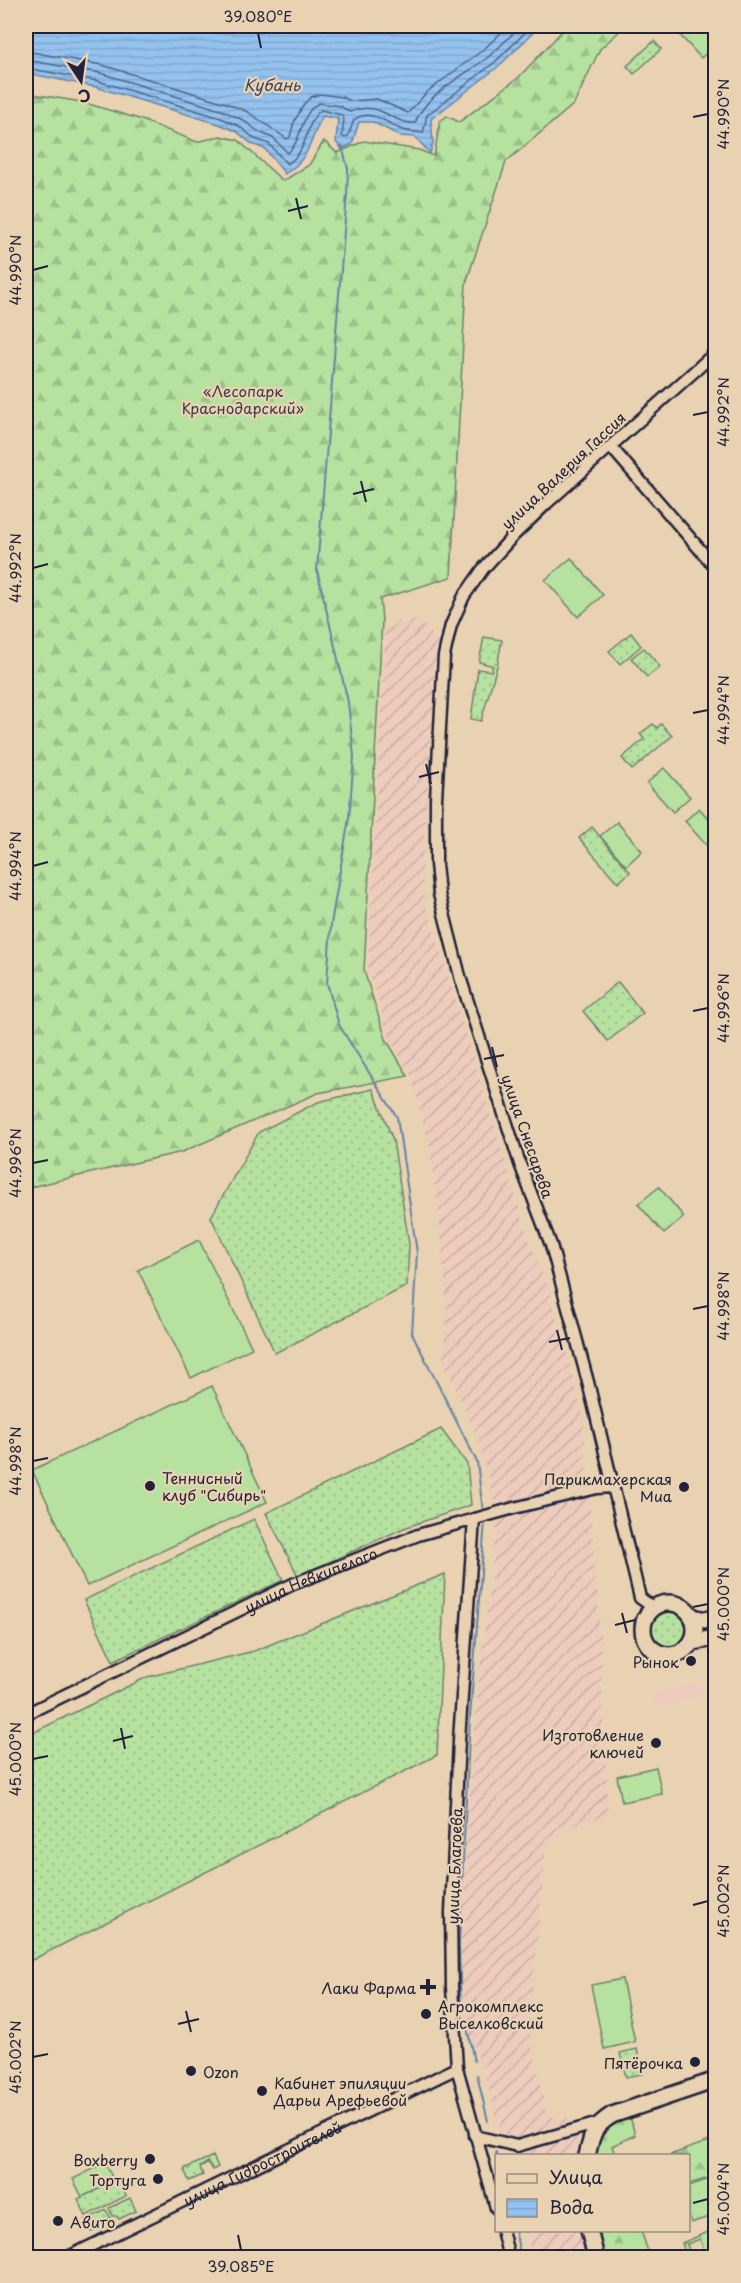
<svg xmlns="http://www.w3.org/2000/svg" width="741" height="2283" font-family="'Playpen Sans',sans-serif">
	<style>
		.built { fill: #edccbd }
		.industrial { fill: url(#industrial-furrows) }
		.grass { fill: url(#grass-dots); stroke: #6c826d; stroke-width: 1.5 }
		.forest { fill: url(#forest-firs); stroke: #6c826d; stroke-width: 1.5 }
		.garden { fill: #b6e19f; stroke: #6c826d; stroke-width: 1.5 }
		.water { fill: url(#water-rules); stroke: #6682a7; stroke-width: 1.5 }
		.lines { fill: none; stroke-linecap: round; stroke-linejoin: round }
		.shore { stroke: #506283; stroke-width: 1.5 }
		.stream { stroke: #6682a7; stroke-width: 2 }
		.street-casing { stroke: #22223b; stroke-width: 15 }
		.secondary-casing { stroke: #22223b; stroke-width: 20 }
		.street { stroke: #e9d2b2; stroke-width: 10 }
		.secondary { stroke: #e9d2b2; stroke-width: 15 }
		.ticks { fill: none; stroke: #22223b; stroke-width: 2 }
		.poi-dot { fill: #22223b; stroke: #e9d2b2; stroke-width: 2 }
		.labels { text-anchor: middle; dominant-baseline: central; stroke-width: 4.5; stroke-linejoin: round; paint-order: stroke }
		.park-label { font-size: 15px; fill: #383f4a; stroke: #e9d2b2 }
		.street-label { font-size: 15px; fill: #22223b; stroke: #e9d2b2 }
		.poi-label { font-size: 15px; fill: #22223b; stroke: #e9d2b2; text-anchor: end }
		.water-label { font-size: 16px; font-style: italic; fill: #39425f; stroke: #e9d2b2 }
		.neatline { fill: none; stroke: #22223b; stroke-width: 2 }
		.ticks-label { font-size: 15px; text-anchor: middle; fill: #22223b }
	</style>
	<defs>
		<pattern id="industrial-furrows" width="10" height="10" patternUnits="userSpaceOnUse" patternTransform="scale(1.5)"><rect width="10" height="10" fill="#edccbd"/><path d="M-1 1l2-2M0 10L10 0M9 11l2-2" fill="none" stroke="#cbafa3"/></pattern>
		<pattern id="grass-dots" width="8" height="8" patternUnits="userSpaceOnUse" patternTransform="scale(1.5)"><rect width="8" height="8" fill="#b6e19f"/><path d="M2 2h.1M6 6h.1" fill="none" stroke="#9cc18a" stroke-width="1.8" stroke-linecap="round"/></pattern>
		<pattern id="forest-firs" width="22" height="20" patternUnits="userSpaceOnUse" patternTransform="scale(1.5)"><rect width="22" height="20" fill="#b6e19f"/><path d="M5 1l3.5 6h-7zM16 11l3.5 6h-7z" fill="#9cc18a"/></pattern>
		<pattern id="water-rules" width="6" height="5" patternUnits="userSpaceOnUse" patternTransform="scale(1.5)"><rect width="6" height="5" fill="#94c2ef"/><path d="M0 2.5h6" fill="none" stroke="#7fa6ce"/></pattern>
	</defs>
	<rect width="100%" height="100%" fill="#e9d2b2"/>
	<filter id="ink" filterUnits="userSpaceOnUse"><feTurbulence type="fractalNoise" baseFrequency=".0167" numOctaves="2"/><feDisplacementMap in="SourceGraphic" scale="12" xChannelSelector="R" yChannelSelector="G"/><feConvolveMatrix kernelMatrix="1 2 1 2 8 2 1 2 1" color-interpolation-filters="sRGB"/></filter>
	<g filter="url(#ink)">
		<path class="built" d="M701,1681L705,1696L654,1709L650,1694Z"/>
		<path class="industrial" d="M394,620L420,621L433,635L438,637L422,868L424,898L529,1240L549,1289L583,1415L599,1617L608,1815L565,1829L546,1845L529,2031L547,2116L571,2119L579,2150L577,2155H508L483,2068L461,2014L459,1944L477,1695L498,1513L474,1428L443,1361L447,1314L443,1260L439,1214L427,1134L410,1073L391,1042L368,970L385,629Z
			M526,2231H582L589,2257H532Z"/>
		<path class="grass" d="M654,41L661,49L634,74L627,66Z
			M631,633L641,646L620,664L609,651Z
			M484,637L502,640L497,666L481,721L471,719L478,669L491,671L493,666L479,662Z
			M644,648L660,667L647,677L631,658Z
			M653,724L657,728L661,724L672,736L632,770L622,758L644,739L640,734Z
			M592,827L630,872L618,883L579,838Z
			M618,982L643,1013L608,1041L583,1011Z
			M373,1089L393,1140L409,1244L407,1286L275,1353L211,1217L259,1132L318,1102Z
			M441,1429L467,1464L471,1505L404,1528L298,1576L266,1513Z
			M254,1519L283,1580L113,1661L84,1600Z
			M445,1574L437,1755L26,1963V1736L147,1677L254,1651Z
			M649 1629a19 19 0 1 1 38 0a19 19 0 1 1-38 0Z
			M637,2049L642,2074L626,2077L620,2053Z
			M213,2156L218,2167L213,2170L208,2162L200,2167L203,2175L189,2181L184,2169Z
			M118,2179L126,2196L86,2216L78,2199Z
			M130,2198L136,2211L119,2219L116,2216H112L109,2208Z
			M106,2210L110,2217L107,2220L108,2224L91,2232L85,2220Z"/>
		<path class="forest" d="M567,26H625L600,49L574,104L506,162L466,283L451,577L380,599L382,620L364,971L386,1039L408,1076L318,1093L182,1152L26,1188V93L82,102L139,119L197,142L220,136L238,140L283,181L309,165L324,141L337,153L364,141L419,150L434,156L440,121L447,116L459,122L518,78Z
			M630,2116L635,2135L612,2146L615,2155L588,2156L598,2131Z
			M715,2139V2176L689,2184L688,2156L670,2155Z
			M715,2229L714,2235L715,2257H706L700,2239L687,2244L691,2257H686L682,2243Z
			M592,2231H641L650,2257H599Z"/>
		<path class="garden" d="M685,26H712L715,30V45L701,58L677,32Z
			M571,558L603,595L578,617L545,580Z
			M664,768L690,797L673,812L647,783Z
			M699,808L715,826V836L706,845L685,821Z
			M617,822L642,851L626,866L600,836Z
			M659,1187L684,1217L664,1234L638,1204Z
			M199,1240L252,1348L191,1378L138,1270Z
			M212,1386L267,1502L87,1586L32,1470Z
			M656,1767L662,1794L622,1802L617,1776Z
			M622,1979L635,2042L604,2049L591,1985Z
			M105,2163L114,2181L82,2197L73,2179Z
			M715,2177V2215L691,2223L689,2214V2186Z"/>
		<path class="water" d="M26,26H540L499,66L431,119L433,143L430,153L415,137L400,136L373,122H359L352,144L342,149L336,142L338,119L323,116C308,142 313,155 285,174L265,149L252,144L236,131L219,124L96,87L26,73Z"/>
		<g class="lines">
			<path class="shore" d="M26,51L102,65L226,103L248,112L287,139L290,137L294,122L304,104L311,97L320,94L342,97L351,101L377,99L408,113L427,92L484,49L508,26
				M26,60L100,73L224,111L243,120L259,132L273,138L288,153C303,140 300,112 319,103L340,106L350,112C381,99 390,124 415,123C426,94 463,76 487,58C499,48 510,36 521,26
				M26,68L98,81L221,118L239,126L255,139L269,144L287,164C310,151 304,122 321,110L342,115L344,120L342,136L345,138L348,136L354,120C369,108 386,122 400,129C406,132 417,132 423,133L427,115L495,62L532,26"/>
			<path class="stream" d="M342,146L348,169L347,194L317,570L348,702L354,757L349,818L331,924L327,983L339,1025L397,1117L417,1253L412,1333L477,1462L483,1512
				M474,2061L468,2032L461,2014L459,1944L470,1717L485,1521
				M477,2075L488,2121
				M496,2152L497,2156
				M515,2230L521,2258"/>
			<g class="street-casing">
				<g id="street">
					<path d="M611,447L716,568"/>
					<path d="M474,1519L459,1740L451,1912L452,1987L457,2068L496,2208"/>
					<path d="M654,1608L640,1598L588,1382L551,1245L520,1164L461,980L439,894L436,864V799L444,656L451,625L464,596L483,569L514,535L547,503L716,352"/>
					<path id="s1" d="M26,1714L293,1584L418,1535L514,1508L597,1488L612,1487"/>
					<path d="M475,2136L517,2146L599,2123"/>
					<path d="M502,2230L509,2258"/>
					<path id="s2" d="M66,2258L457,2068"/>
				</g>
			</g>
			<g class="secondary-casing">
				<path id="secondary" d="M643 1629a26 26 0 1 1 52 0a26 26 0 1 1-52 0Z
					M693,1617L706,1620L716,1617
					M692,1642L716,1638
					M587,2156C592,2134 593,2127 612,2115L716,2080
					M589,2230L596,2258"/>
			</g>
			<use href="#street" class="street"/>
			<use href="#secondary" class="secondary"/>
		</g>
	</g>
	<path class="ticks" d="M258,33L261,48M693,117L708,114M296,198L301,219M288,211L308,206M33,270L48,266M693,415L708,412M361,481L366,502M353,494L374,489M33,568L48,564M693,713L708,710M426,764L431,784M419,777L439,772M33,866L48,862M693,1011L708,1008M492,1047L497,1067M484,1059L504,1055M33,1163L48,1160M693,1309L708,1306M557,1330L562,1350M549,1342L570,1338M33,1461L48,1458M693,1607L708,1604M622,1613L627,1633M615,1625L635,1620M121,1728L125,1749M113,1741L133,1736M33,1759L48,1756M693,1905L708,1901M186,2011L191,2032M178,2024L199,2019M33,2057L48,2054M693,2203L708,2199M238,2235L241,2250"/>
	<g class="poi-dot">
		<circle cx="150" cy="1486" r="6"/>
		<circle cx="684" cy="1487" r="6"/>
		<circle cx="691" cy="1661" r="6"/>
		<circle cx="656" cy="1743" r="6"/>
		<path d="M425 1978h6v6h6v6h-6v6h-6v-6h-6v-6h6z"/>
		<circle cx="426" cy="2014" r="6"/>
		<circle cx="695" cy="2062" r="6"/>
		<circle cx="191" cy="2071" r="6"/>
		<circle cx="262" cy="2091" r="6"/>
		<circle cx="150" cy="2159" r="6"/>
		<circle cx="158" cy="2179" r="6"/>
		<circle cx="58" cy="2221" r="6"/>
	</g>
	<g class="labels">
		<g class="park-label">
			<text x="243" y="390">«Лесопарк<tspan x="243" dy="17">Краснодарский»</tspan></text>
		</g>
		<g class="street-label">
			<text transform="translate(563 470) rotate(-43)">улица Валерия Гассия</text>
			<text transform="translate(528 1136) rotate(71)">улица Снесарева</text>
			<text stroke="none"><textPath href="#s1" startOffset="315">улица Невкипелого</textPath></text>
			<text transform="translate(454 1866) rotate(-88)">улица Благоева</text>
			<text stroke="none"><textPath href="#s2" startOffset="218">улица Гидростроителей</textPath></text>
		</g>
		<g class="poi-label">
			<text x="162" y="1477" text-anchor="start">Теннисный<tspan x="162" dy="17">клуб "Сибирь"</tspan></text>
			<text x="672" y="1478">Парикмахерская<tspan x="672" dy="17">Миа</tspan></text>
			<text x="679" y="1661">Рынок</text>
			<text x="644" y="1734">Изготовление<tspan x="644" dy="17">ключей</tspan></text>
			<text x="416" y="1987">Лаки Фарма</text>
			<text x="438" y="2005" text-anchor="start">Агрокомплекс<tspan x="438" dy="17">Выселковский</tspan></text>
			<text x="683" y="2062">Пятёрочка</text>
			<text x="203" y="2071" text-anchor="start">Ozon</text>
			<text x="274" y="2082" text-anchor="start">Кабинет эпиляции<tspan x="274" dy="17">Дарьи Арефьевой</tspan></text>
			<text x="138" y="2159">Boxberry</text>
			<text x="146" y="2179">Тортуга</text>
			<text x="70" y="2221" text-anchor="start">Авито</text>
		</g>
		<g class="water-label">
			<text x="272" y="84">Кубань</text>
		</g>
	</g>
	<rect width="741" height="2283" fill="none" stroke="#e9d2b2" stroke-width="66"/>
	<rect x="495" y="2154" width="195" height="78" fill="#e9d2b2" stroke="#998c82" stroke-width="1.5"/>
	<rect x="507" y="2174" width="30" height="9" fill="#e9d2b2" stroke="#998c82" stroke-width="1.5"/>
	<text x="549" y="2184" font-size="18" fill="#22223b">Улица</text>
	<rect x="507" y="2199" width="30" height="18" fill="url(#water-rules)" stroke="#998c82" stroke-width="1.5"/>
	<text x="549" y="2214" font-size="18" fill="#22223b">Вода</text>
	<g transform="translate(81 81) rotate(167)" stroke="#e9d2b2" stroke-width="4.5" paint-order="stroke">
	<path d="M0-4.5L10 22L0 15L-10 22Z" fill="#22223b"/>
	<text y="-9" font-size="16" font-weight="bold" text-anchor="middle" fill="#22223b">С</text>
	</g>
	<rect x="33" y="33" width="675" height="2217" class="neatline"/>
	<g class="ticks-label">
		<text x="258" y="22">39.080°E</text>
		<text transform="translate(724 114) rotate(-90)" y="5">44.990°N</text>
		<text transform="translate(16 270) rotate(-90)" y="5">44.990°N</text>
		<text transform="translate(724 412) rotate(-90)" y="5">44.992°N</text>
		<text transform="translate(16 568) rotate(-90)" y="5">44.992°N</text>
		<text transform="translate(724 710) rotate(-90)" y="5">44.994°N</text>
		<text transform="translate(16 866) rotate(-90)" y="5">44.994°N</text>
		<text transform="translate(724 1008) rotate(-90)" y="5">44.996°N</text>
		<text transform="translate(16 1163) rotate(-90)" y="5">44.996°N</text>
		<text transform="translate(724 1306) rotate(-90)" y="5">44.998°N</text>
		<text transform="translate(16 1461) rotate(-90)" y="5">44.998°N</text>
		<text transform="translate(724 1604) rotate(-90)" y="5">45.000°N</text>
		<text transform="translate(16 1759) rotate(-90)" y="5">45.000°N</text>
		<text transform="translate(724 1901) rotate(-90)" y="5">45.002°N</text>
		<text transform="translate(16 2057) rotate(-90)" y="5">45.002°N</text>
		<text transform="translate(724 2199) rotate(-90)" y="5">45.004°N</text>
		<text x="241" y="2272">39.085°E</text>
	</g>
</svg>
